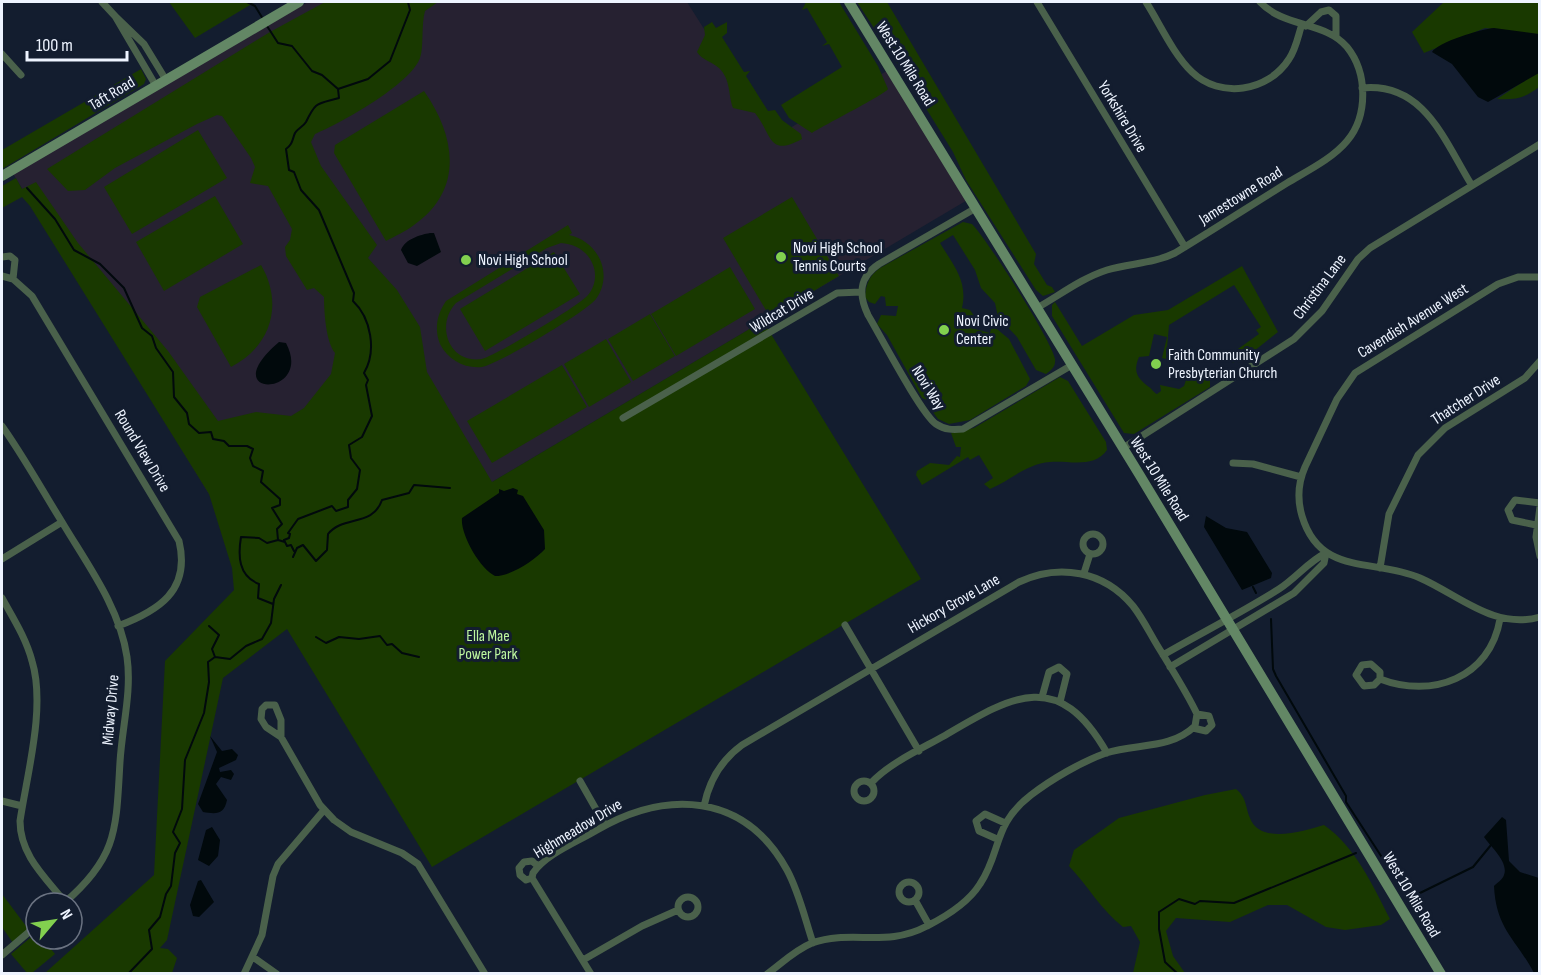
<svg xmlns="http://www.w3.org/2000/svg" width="1541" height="975" font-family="'Sofia Sans Condensed',sans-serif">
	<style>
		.education { fill: #262131 }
		.green { fill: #193900; fill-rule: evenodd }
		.water { fill: #01090c }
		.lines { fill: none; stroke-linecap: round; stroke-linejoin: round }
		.stream { stroke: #01090c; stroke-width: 2 }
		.street { stroke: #4a614b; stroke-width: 7 }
		.secondary { stroke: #638765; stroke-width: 10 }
		.poi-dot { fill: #82d04f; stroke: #131d2f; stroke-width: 2 }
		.labels { text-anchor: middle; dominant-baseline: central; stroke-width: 6; stroke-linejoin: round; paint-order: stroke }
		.street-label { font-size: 16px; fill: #eef4ff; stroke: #131d2f }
		.poi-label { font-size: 16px; fill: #eef4ff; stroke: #131d2f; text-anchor: start }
		.park-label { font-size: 16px; fill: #bdf69f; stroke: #131d2f }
	</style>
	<rect width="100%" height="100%" fill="#131d2f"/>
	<path class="education" d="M308,2H687L773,138L890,69L969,199L492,482L209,494L12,172Z"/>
	<path class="green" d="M169,2H255L195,38Z
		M325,2H438L425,11C421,25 424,47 420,58C411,84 341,123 315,134L311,142L321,166L377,245L368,258L397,290L420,327L427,372L492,482L763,321L921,579L432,867L287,629L223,678L167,940L160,948L168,949L177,958L172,973H45L154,875L165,661L234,590L232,568L209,494L30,206L22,197L2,208V186L16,178L22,189L36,182L78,243L168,351L218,421L256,412L291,416L304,408L331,374L335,353C326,342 324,312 324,297L314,288L307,290L286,256L285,247L290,240L292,229L268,186L250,183L255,167L251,158L222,116L217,115L197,124L115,168L85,190L68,191L47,169L270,32Z
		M806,2H839L878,66L888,89C884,95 826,124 812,133L789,118L781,105L842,67L829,44L822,46L827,42L807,8L802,10Z
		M857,2H887L1036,254L1034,264L1047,285L1052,287L1055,292L1043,296L1036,290L966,180L953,152L914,89Z
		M1444,2H1539V35L1485,28L1424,53L1412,32Z
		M712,22L716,28L727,22V33L722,37L744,72L750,71L746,76L768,111L775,110L782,120L801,134L802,139C768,157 773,136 755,113L733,108C728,94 731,80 719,68C711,61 702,60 697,52L705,35L704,27Z
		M141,69L146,79L144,84L2,169V150Z
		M1539,71V87C1525,98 1515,100 1497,99Z
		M424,91C455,135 465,189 414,225C405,232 395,236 386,241L334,153L335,145Z
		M198,130L227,178L132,234L104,187Z
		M215,196L243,244L164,291L136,242Z
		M792,197L839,276L770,317L723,238Z
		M963,222L972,224C987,239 1052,341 1055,359C1056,366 1052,370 1046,374L1036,370L1017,337L998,317L995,303L981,288L975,270L953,235L940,243C954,266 968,281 962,308L970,310L977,320L975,329L990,333L992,325L1009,339L1030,379L1026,386L970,420L949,424L938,419L933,412L936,405L926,393L927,400L922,398L887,335L877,324L881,315L896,316L898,306H886L885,297L881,296L875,304L869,302L865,297C866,284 869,276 880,268Z
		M568,225L572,233L569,235C598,241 614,274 596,299C586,312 497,365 482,367C465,369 448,360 440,344C434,329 437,314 446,301ZM561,243C575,244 588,251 593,265C597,275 595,287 588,295C579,306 495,356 482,359C449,364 435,325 456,303L547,248Z
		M554,252L580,294L485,351L460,309Z
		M261,265C284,304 271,347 231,367L197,307L200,297Z
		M1242,266L1278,332L1239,363H1233L1227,357L1214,366L1259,334L1256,330L1261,327L1234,285L1169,325L1166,359L1162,358L1167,337L1154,334L1149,356L1139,357C1132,373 1139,379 1149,387C1152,389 1154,393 1157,394L1161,391L1160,385L1179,389L1184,386L1186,380L1183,374L1170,371L1171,367L1173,371L1190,375L1201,368L1210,381V387L1134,434L1124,433L1052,316V305L1055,302L1082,346L1134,315L1168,310Z
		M730,267L755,309L676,356L651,314Z
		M650,314L675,356L633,381L608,339Z
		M606,339L631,382L589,407L564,364Z
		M562,365L587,407L492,463L467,421Z
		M1060,377L1068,381L1106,442L1107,450C1094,469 1068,460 1050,462C1026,464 1011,480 990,489L984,484L993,478L979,455L970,460L968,457L922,485L916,475L917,471L930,463L949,465L957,456L960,457L961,447H956L951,433L974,428Z
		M1236,789C1247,798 1245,806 1250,818C1260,845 1304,831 1324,825C1355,846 1373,886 1390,919L1381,925L1345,930L1326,927L1287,905H1268L1230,922L1176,918L1166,931L1173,956L1185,973H1133L1140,942L1131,926L1123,927C1101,910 1088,886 1069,866L1074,850L1119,818L1205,795Z
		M2,894L29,930L13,943L2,927Z
		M36,933V939H43L55,954L32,973H27L11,954Z"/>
	<path class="water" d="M1494,28L1539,34V73L1488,102L1478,97L1452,64L1432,52C1438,42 1481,29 1494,28Z
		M430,233H434L441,252L417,266L408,263L401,250C405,239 420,235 430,233Z
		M279,342L286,343C315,398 212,399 279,342Z
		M513,488L518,490L517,494L523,496L544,530L545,549C535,560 511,576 495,576C480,569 460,534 462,518L499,493V489L504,491Z
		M1206,516L1226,528L1247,532L1272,573L1271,578L1242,590L1204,527Z
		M210,736L222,751L232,749L238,755L236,760L219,768L220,772L231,770L234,774L231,780L221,777L216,784L227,800C224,815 216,814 203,812L198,804L217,752Z
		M1502,817L1506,820L1509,861L1520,872L1539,878V973H1534C1516,939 1496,929 1494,886C1497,883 1503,879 1504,875C1509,862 1490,846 1484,837Z
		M212,827L220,840L218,856L209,866L198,860L206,830Z
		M201,880L214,902L199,917L193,916L190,905L198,881Z"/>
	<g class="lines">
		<path class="stream" d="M247,2L255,6L263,19
			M267,26L278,43L292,46L312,71L322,75L338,89L368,79L390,61L410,10L408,2
			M27,188L55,219L74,250L100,264L124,288L142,328L152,336L156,348L173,372L174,397L187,413L189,424L199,433L211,432L213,439L224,441L229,446H247L253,449L250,458L253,466L263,471L261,482L280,499V505L272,508L282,524L277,529L278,540
			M285,542L287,546L291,545L294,551
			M293,557L297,548L303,545L316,561L327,550L328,534C343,515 373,527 382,500L409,493L414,485L450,488
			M1253,587L1256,593
			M273,604L258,598L259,584C238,576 238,555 241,537L259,538L267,543L278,540L285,542L284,540L289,538L290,534L288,533L298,519L332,506L336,511L348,507V500L357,489L360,470L351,458L349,445L362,437L372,416L366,385L368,380L364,373C377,351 371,318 353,301L354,293L319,210L301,190L294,172L289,170L286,149C293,144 292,140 295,133C298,128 303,127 306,122C316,101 317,104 339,98L338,89
			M1271,619L1273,669L1276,676L1346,796V802L1422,919
			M209,626L219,635L212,649L215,657
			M316,637L326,643L339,637L359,639L380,636L387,645L392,644L402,653L419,657
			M1420,893L1473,867L1491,845
			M128,974L152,949L149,930L160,917L166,894L171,886L175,853L180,843L173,832L182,809L185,760L204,713L209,682L208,662L215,657L230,659L246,646L262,639L271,623L274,599L281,585
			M1178,974L1165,962L1159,929V912L1179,899L1195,904L1200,901L1234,903L1356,853"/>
		<path class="street" d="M102,2L115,16
			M1037,2L1185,247
			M1146,2C1160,24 1173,54 1192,72C1220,99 1268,92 1289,59C1296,49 1298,36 1302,24
			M1306,26L1321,12L1329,10L1336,16V36
			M2,54L21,75
			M156,86L115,16L144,44L166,80
			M1362,88C1424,82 1444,140 1471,184
			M976,208L879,264C859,277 858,294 868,315C880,335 921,414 936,424C945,430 953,430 963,429L1072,365
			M2,257L10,256L15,260L13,279
			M2,276L13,279L32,296L179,541C191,591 158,611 118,626
			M1540,277H1518L1498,284L1355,373L1337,399L1305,467C1298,483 1297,499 1302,516C1320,577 1375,558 1420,578C1459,595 1494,630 1540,617
			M1037,308C1060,295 1082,278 1107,270C1130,263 1153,264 1175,253C1213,230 1250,206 1287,183C1307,171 1332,159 1347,141C1368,116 1368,73 1347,47C1325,21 1284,28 1260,2
			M623,418L837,293L861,292
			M2,426C24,457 42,490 62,522C87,564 120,608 127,657C132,692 122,727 120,762C116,829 118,857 64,903
			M1123,448L1294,339L1322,311L1358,259L1370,248L1540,144
			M1233,463L1253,464L1301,477
			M1540,507L1536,537L1540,556
			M1536,525L1512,520L1508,510L1515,500L1540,503
			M1083 544a10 10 0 1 1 20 0a10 10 0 1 1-20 0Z
			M2,559L62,522
			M1380,568L1389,514L1418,455L1445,428L1525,378L1540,361
			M1084,573L1090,554
			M2,598C13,618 26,638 32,661C46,707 27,774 20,821C20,855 45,877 65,902
			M845,625L919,751
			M1163,655C1201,633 1241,613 1279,589C1296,578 1309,561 1326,553L1324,563L1294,593L1170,667
			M1380,679L1374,685L1364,686L1356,675L1362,665L1371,664L1380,672V679C1432,699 1490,678 1500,619
			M1042,697L1049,672L1059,667L1067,674L1060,702
			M1193,728L1206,731L1212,725L1209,716L1197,714
			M281,737V720L275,705H266L262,709L261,719L266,727L281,737L320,805L334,820L351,832L402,853L418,864L485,974
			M580,781L605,825
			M854 791a10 10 0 1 1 20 0a10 10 0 1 1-20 0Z
			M871,783C890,763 919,750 944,736C1012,696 1058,667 1107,753
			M2,801L22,806
			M704,806C709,781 720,761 742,745L1019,582C1059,563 1104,571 1133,606C1144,620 1152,638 1162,653C1174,673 1187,693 1197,714L1195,726C1170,750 1136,743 1106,753C1081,762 1052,779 1031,795C992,825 1002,851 980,884C968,903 947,916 927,926C886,948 852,929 812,943C795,950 782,963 767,974
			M997,839L979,831L976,821L985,814L1005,823
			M532,878L526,880L520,875L519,868L524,862L532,861L538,866
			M899 892a10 10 0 1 1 20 0a10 10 0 1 1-20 0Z
			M678 907a10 10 0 1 1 20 0a10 10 0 1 1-20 0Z
			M915,900L929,925
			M2,955L36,926
			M253,957L277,974
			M583,960L642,926L678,910
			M244,974L262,935L273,876L278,864L324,810
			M591,974L532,878L533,873C546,854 577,842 597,830C666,790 744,792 787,870C799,892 805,919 813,943"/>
		<path class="secondary" d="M849,2L1139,474L1441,974
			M2,176L299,2"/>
	</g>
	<g class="poi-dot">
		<circle cx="781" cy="257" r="6"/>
		<circle cx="466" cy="260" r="6"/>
		<circle cx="944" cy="330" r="6"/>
		<circle cx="1156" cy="364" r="6"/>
	</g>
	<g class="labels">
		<g class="street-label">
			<text transform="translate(905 64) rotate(58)">West 10 Mile Road</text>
			<text transform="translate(112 94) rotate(-31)">Taft Road</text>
			<text transform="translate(1122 117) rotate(59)">Yorkshire Drive</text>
			<text transform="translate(1241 196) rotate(-32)">Jamestowne Road</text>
			<text transform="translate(1320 287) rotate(-53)">Christina Lane</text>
			<text transform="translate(782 311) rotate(-31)">Wildcat Drive</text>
			<text transform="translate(1413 321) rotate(-32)">Cavendish Avenue West</text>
			<text transform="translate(928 388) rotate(58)">Novi Way</text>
			<text transform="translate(1466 400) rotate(-33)">Thatcher Drive</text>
			<text transform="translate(142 451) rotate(59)">Round View Drive</text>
			<text transform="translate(1159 479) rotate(58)">West 10 Mile Road</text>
			<text transform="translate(954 604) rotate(-30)">Hickory Grove Lane</text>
			<text transform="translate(111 710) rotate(-85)">Midway Drive</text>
			<text transform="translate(578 829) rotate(-31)">Highmeadow Drive</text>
			<text transform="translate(1411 895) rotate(59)">West 10 Mile Road</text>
		</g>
		<g class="poi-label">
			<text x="793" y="248">Novi High School<tspan x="793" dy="18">Tennis Courts</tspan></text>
			<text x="478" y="260">Novi High School</text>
			<text x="956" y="321">Novi Civic<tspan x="956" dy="18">Center</tspan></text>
			<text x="1168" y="355">Faith Community<tspan x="1168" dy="18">Presbyterian Church</tspan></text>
		</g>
		<g class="park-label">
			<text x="488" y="636">Ella Mae<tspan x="488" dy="18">Power Park</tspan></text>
		</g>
	</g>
	<rect width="1541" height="975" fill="none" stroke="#eef4ff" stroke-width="6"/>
	<g transform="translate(54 921) rotate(61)"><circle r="28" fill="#131d2f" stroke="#6b7382" stroke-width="1.5"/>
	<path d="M0-4.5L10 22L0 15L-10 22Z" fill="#82d04f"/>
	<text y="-9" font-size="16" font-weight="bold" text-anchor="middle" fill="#eef4ff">N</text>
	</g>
	<path d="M27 51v9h100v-9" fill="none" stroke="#eef4ff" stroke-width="3"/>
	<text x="36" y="51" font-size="18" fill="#eef4ff" stroke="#131d2f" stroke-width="4.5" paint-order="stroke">100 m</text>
</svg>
